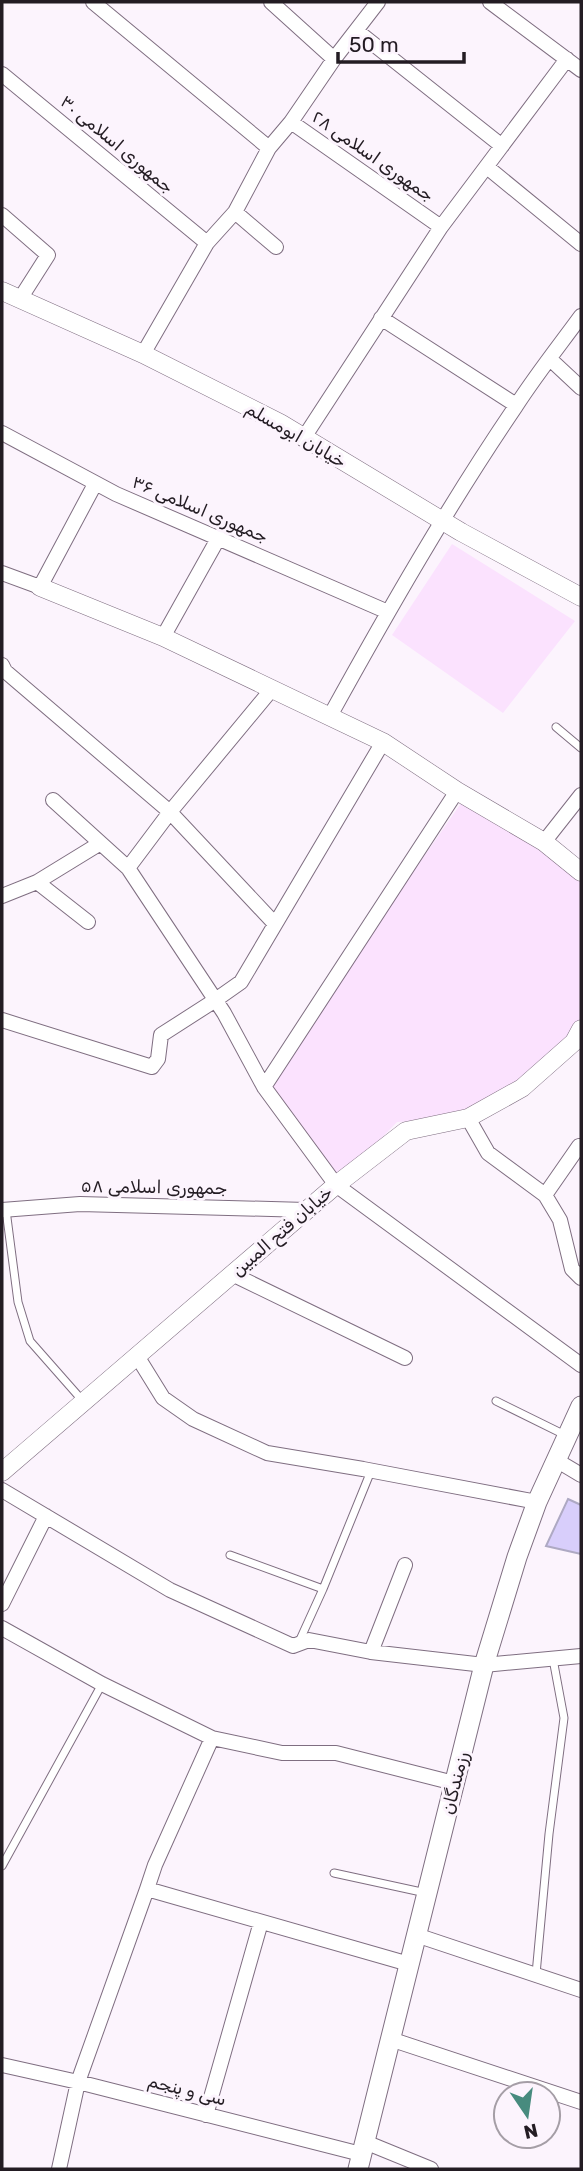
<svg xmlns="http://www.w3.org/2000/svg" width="583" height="2171" font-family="Rubik,'Noto Sans Arabic',sans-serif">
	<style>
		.built { fill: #fbe2fe }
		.building { fill: #d8cefb; stroke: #aea9c3; stroke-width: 2 }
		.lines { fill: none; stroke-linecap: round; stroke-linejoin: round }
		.service-casing { stroke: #7f6e81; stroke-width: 9 }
		.minor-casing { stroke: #7f6e81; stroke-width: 16 }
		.tertiary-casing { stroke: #7f6e81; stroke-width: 19 }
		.secondary-casing { stroke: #7f6e81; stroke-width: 21 }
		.service { stroke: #fff; stroke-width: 7 }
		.minor { stroke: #fff; stroke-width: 14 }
		.tertiary { stroke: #fff; stroke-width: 18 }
		.secondary { stroke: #fff; stroke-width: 19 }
		.labels { text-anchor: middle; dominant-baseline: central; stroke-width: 6; stroke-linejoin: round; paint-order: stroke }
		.street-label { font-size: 18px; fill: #231c23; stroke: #fcf4fd }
	</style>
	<rect width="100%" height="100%" fill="#fcf4fd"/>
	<path class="built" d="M452,544L575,621L503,713L392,635Z
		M466,796L581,872V1029L574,1042L468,1118L397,1122L336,1185L264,1087Z"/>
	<path class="building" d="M568,1499L581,1505V1554L546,1546Z"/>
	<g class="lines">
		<g class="service-casing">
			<path id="service" d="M556,727L581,748
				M6,1210L18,1302L30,1341L82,1400
				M496,1401L565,1435
				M230,1555L323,1589
				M298,1644L323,1589L371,1471
				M2,1866L102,1684
				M334,1873L426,1893
				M536,1974L549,1834L564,1718L553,1659"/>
		</g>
		<g class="minor-casing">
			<path id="minor" d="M93,2L269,148L291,122L441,227L303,439
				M271,2L334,59
				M490,2L581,70
				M357,31L502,146
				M2,74L207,243
				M291,122L334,59L378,2
				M487,167L581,244
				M235,212L276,247
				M2,215L48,255L20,299
				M441,227L567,59
				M381,318L516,405
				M143,354L207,243L235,212L269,148
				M550,359L581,388
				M2,433L116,494L388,612
				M2,573L40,587L95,484
				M163,637L219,537
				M2,665L5,671L170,812L275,924
				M330,716C388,611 448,506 516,406C536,375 559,346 581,316
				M53,800L128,868L224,1013L264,1087L336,1185L581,1365
				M544,842L581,795
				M128,868L170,812L272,689
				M37,882L88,922
				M2,896L37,882L99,844
				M2,1020L152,1067L158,1059L161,1035L214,1001L241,982L383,742
				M264,1087L457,791
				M468,1118L488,1153L545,1195L560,1220L572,1269L581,1278
				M545,1195L579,1146
				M2,1210L80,1204L306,1210
				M232,1274L405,1358
				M137,1356L163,1398L193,1419L267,1453L363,1469L537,1502
				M556,1460L581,1475
				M2,1490L170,1590L293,1646L309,1640L371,1652L484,1665L581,1656
				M2,1604L46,1516
				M2,1628L102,1684L212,1738L282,1753H336L454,1783
				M371,1652L405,1565
				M147,1889L409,1964
				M416,1935L581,1990
				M390,2039L581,2102
				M2,2065L78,2082L361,2154
				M206,2115L261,1922
				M365,2142L431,2169
				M59,2169L78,2082L147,1889L155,1865L212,1738"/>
		</g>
		<g class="tertiary-casing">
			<path id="tertiary" d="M2,291L143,354L280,423L461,532L581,597
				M40,587L163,637L383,742L457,791L544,842L581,872
				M2,1472L336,1185L406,1131L468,1118L522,1088L574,1042L581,1029"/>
		</g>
		<g class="secondary-casing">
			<path id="secondary" d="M358,2169L484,1665L517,1557L537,1502L581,1406"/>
		</g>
		<use href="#service" class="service"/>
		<use href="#minor" class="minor"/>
		<use href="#tertiary" class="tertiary"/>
		<use href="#secondary" class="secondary"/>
	</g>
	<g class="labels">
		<g class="street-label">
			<text transform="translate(117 144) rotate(40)">جمهوری اسلامی ۳۰</text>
			<text transform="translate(373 156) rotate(35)">جمهوری اسلامی ۲۸</text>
			<text transform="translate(296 435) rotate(30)">خیابان ابومسلم</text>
			<text transform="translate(200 509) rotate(23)">جمهوری اسلامی ۳۶</text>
			<text transform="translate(154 1187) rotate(1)">جمهوری اسلامی ۵۸</text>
			<text transform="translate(282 1231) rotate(-41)">خیابان فتح المبین</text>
			<text transform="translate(455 1783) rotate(-76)">رزمندگان</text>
			<text transform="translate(187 2090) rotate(14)">سی و پنجم</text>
		</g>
	</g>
	<rect width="583" height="2171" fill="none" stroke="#231c23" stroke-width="7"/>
	<g transform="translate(527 2115) rotate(167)"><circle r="33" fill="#fcf4fd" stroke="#a59ea6" stroke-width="2"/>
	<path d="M0-5L12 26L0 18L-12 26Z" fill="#478b7e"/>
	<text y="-10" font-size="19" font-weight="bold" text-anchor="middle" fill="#231c23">N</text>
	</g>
	<path d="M338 52v10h126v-10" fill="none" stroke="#231c23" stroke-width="3.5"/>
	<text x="349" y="52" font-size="21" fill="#231c23" stroke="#fcf4fd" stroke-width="5" paint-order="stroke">50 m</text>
</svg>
